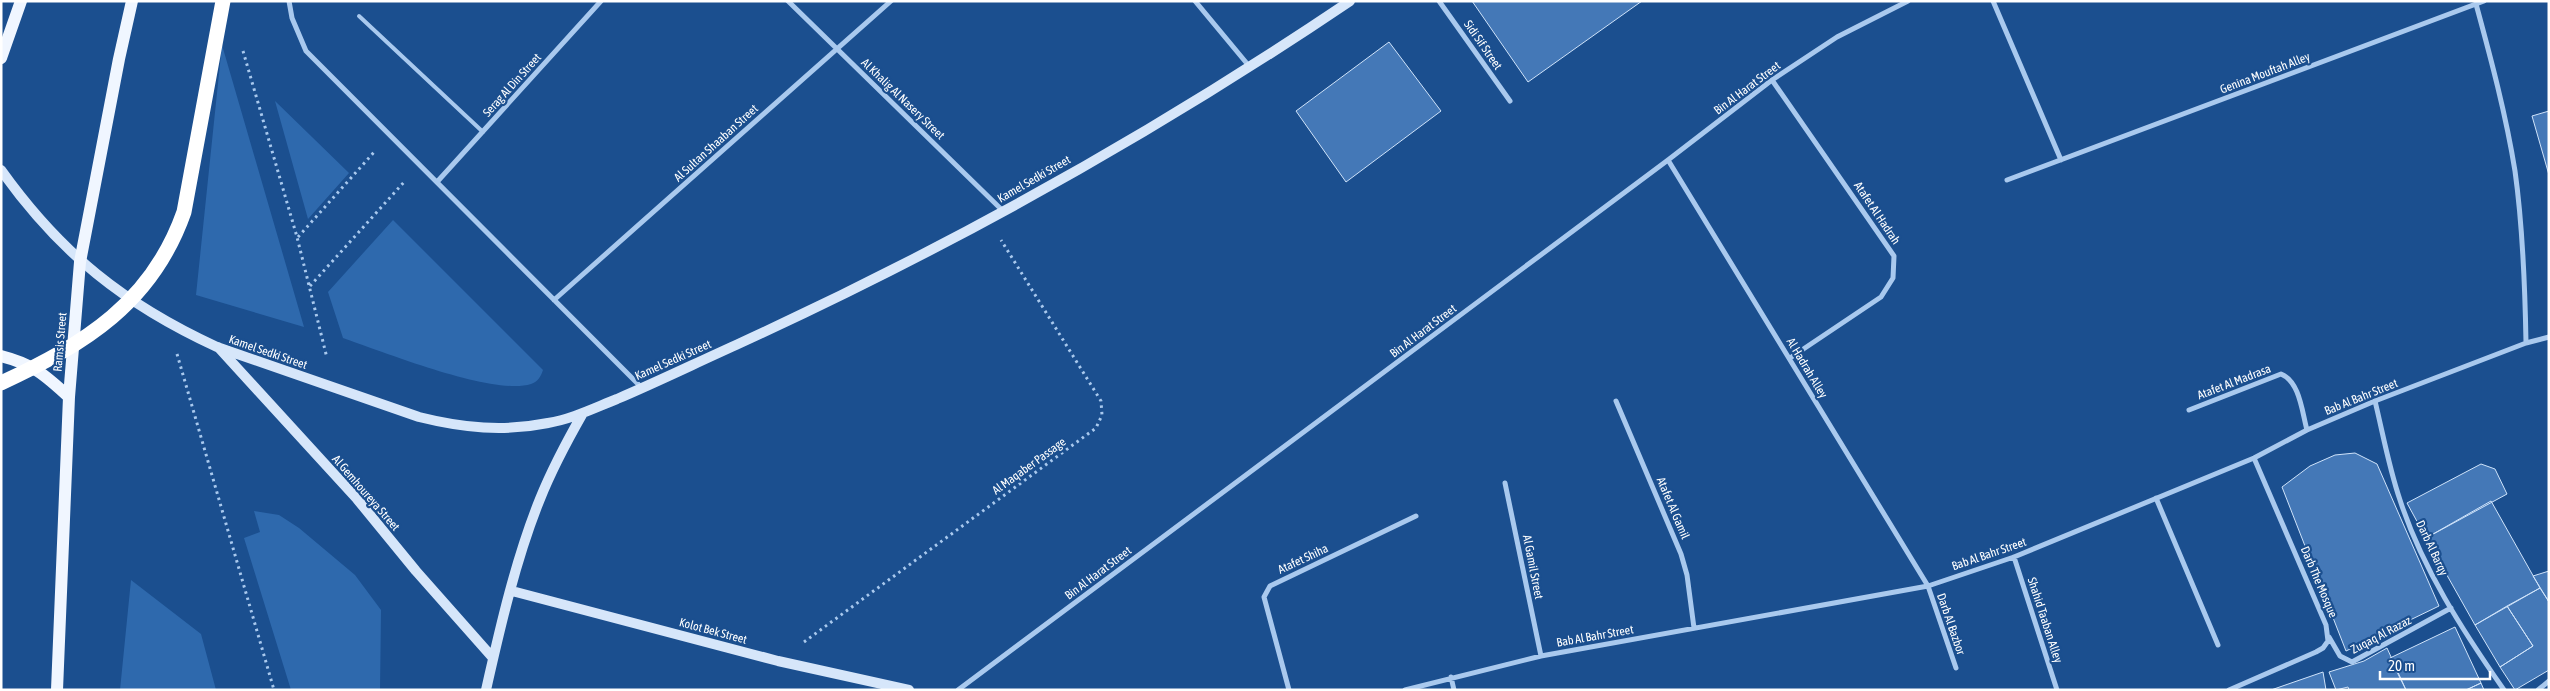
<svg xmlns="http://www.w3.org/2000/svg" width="2550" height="691" font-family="'Asap Condensed',sans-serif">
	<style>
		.green { fill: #2e69ad }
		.building { fill: #4478b7; stroke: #cfe3fa }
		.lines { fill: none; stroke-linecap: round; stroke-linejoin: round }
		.path { stroke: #a9c9ee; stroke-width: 3; stroke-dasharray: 2.5 4; stroke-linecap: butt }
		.lane { stroke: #a9c9ee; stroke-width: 4 }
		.street { stroke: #a9c9ee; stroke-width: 5 }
		.secondary { stroke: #d6e6fa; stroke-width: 10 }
		.primary { stroke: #f0f6ff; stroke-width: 12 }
		.highway-bridge { stroke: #fff; stroke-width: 15 }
		.labels { text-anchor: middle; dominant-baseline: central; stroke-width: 4.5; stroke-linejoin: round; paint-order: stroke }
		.street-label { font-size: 12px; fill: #fff; stroke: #1b4f8f }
	</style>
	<rect width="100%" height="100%" fill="#1b4f8f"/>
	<path class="green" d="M222,45L304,327L196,295Z
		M275,101L349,173L308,219Z
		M393,220L543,370C541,376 538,382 531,384C493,396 384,352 343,338L328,292Z
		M254,511L279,515L299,528L355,575L381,610L380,690H291L244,538L260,532Z
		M131,580L201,634L216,690H120Z"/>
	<path class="building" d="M1472,1H1642L1528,82Z
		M1389,42L1441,111L1346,182L1296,111Z
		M2549,111V175L2532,116Z
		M2355,453L2377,464L2439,606L2346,651L2282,487L2310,466L2335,455Z
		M2481,464L2495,469L2507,494L2426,538L2407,503Z
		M2491,501L2540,588L2475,625L2426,538Z
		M2549,571V602L2533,576Z
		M2540,588L2549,602V670L2515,690L2500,667L2533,646L2507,606Z
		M2507,606L2533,646L2500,667L2475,625Z
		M2455,627L2481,683L2466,690H2406L2390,658Z
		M2387,648L2406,690H2349L2348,687L2336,690L2329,672L2364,661Z
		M2323,672L2326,690H2271Z
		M2481,683L2484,690H2466Z"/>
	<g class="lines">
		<path class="path" d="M243,51L297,237L327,358
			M298,237L376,150
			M310,286L405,181
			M177,354L274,690
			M804,642L1096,428L1102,415L1101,401L1001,240"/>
		<path class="lane" d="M359,16L483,132"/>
		<path class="street" d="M289,1L292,18L306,51L642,388
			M788,1L1003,211
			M1195,1L1249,66
			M1439,1L1510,101
			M1993,1L2061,160
			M2476,4C2491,59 2506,115 2515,171C2523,228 2525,285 2526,343
			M1772,80L1894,256L1893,278L1881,297L1790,358
			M1668,160L1928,586L1956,668
			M2007,180L2484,1
			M437,182L601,1
			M554,300L891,1
			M1616,401L1681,554L1687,575L1694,628
			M2375,401C2383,434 2389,468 2400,500C2422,568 2463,631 2504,690
			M2189,410L2281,374C2300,382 2302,412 2307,430
			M1505,483L1541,656
			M2156,498L2218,645
			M2014,557L2057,690
			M2329,637L2340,656L2352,662L2451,608
			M1451,677L1454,690
			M958,690L1668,160L1772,80L1837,37L1908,1
			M1289,690L1264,597L1270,586L1416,516
			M1405,690L1541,656L1928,586L2014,557L2254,458L2307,430L2375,401L2526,343L2549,337
			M2229,690L2316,652L2323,648L2328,641L2326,625L2254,458
			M2538,690L2549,681"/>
		<path class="secondary" d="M1,170C61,254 124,304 217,347L419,417C463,428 504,432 548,423C572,419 594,408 617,399C657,382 696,363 736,345C948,248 1156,132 1350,1
			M218,347L357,499L416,571L493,658
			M512,591L778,661L909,690
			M486,690C500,628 516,558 540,499C552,469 567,441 583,413"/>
		<path class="primary" d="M1,58L21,1
			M1,356C33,364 45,375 69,397
			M57,690L69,397L80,262L119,59L132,1"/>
		<path class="highway-bridge" d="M1,383C85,344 152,303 184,212L223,1"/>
	</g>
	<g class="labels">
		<g class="street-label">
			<text transform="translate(1483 45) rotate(55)">Sidi Sif Street</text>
			<text transform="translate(2265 73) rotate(-21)">Genina Mouftah Alley</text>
			<text transform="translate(512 85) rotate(-48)">Serag Al Din Street</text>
			<text transform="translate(1747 88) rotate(-37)">Bin Al Harat Street</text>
			<text transform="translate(903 99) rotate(44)">Al Khalig Al Nasery Street</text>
			<text transform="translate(716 143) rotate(-42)">Al Sultan Shaaban Street</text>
			<text transform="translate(1034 179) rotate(-30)">Kamel Sedki Street</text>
			<text transform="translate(1877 213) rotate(56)">Atafet Al Hadrah</text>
			<text transform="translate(1423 331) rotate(-37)">Bin Al Harat Street</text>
			<text transform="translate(60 342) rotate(-85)">Ramsis Street</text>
			<text transform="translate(268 352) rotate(19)">Kamel Sedki Street</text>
			<text transform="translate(673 360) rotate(-24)">Kamel Sedki Street</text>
			<text transform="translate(1807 368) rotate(59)">Al Hadrah Alley</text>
			<text transform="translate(2234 382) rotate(-21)">Atafet Al Madrasa</text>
			<text transform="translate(2361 397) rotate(-22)">Bab Al Bahr Street</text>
			<text transform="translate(1029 466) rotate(-36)">Al Maqaber Passage</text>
			<text transform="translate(366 493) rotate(49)">Al Gemhoureya Street</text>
			<text transform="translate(1673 508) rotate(67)">Atafet Al Gamil</text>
			<text transform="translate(2432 548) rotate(65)">Darb Al Barqy</text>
			<text transform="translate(1989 554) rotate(-19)">Bab Al Bahr Street</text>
			<text transform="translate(1303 559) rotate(-25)">Atafet Shiha</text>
			<text transform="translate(1533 567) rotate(79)">Al Gamil Street</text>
			<text transform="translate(1098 573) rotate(-37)">Bin Al Harat Street</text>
			<text transform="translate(2319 582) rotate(67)">Darb The Mosque</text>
			<text transform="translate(2045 620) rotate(72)">Shahid Taaban Alley</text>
			<text transform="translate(1951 624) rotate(71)">Darb Al Bazbor</text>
			<text transform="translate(713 631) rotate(15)">Kolot Bek Street</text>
			<text transform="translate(2381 635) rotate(-28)">Zuqaq Al Razaz</text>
			<text transform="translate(1595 636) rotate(-10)">Bab Al Bahr Street</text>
		</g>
	</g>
	<rect width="2550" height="691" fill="none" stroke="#ffffff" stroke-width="5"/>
	<path d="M2380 671v8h110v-8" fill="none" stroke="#ffffff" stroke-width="2.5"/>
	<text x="2388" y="671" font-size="15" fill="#ffffff" stroke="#1b4f8f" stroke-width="4" paint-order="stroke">20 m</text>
</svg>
